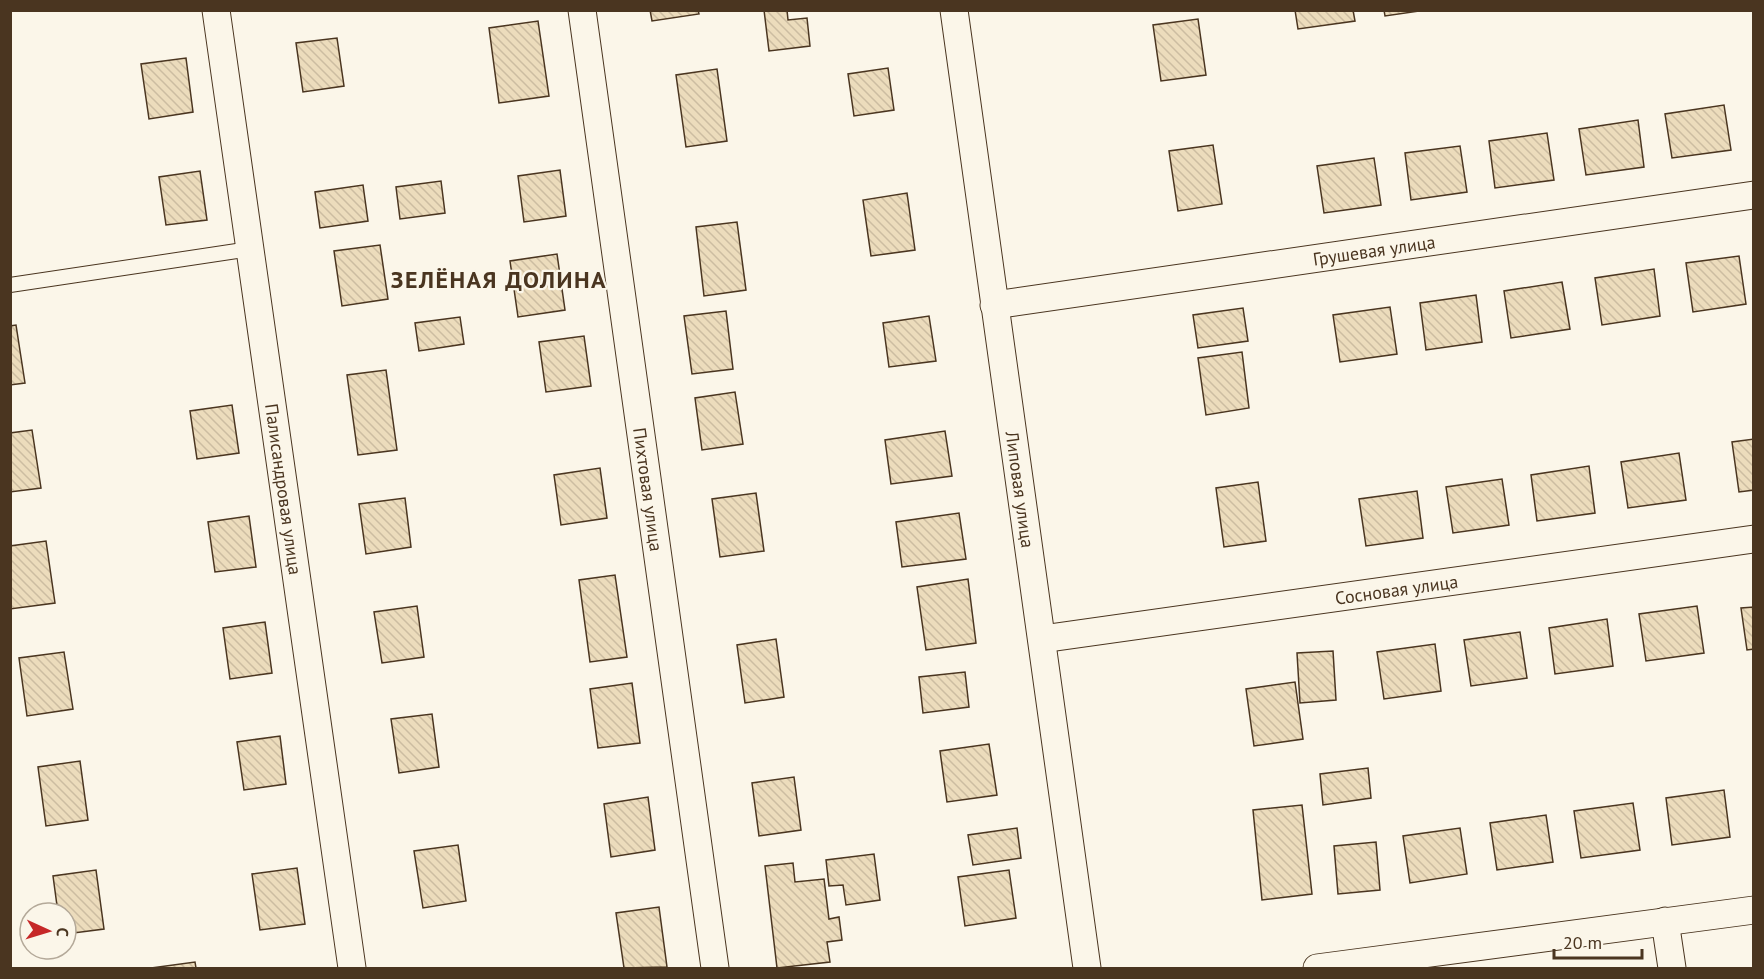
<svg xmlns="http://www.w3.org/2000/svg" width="1764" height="979" font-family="'PT Sans',sans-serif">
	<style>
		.building { fill: url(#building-back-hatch); stroke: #4a3520; stroke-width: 1.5 }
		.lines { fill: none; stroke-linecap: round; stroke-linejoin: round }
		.lane-casing { stroke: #4a3520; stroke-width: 16 }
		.street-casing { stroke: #4a3520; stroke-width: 29 }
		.lane { stroke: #fbf6e9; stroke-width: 14 }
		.street { stroke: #fbf6e9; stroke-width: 27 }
		.labels { text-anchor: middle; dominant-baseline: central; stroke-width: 4.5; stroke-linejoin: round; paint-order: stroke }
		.street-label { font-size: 18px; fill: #4a3520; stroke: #fbf6e9 }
		.district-label { font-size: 24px; font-weight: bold; letter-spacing: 1.5px; fill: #4a3520; stroke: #fbf6e9 }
	</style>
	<defs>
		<pattern id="building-back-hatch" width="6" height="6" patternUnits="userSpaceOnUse" patternTransform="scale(1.5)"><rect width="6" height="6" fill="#ecdcbc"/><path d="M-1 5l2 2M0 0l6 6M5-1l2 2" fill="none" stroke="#ccbda1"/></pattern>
	</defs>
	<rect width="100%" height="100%" fill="#fbf6e9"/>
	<path class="building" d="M650,10H698L699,14L652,21Z
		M764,10H787L788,20L807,18L810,46L769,51Z
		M1295,10H1353L1355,21L1298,29Z
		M1384,10H1426L1385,16Z
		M1198,19L1206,75L1161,81L1153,25Z
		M538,21L549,96L499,103L489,28Z
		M337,38L344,86L303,92L296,43Z
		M186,58L193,112L149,119L141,64Z
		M888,68L894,110L854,116L848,74Z
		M717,69L727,141L686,147L676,75Z
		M1724,105L1731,150L1672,158L1665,114Z
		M1638,120L1644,167L1586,175L1579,129Z
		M1547,133L1554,180L1495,188L1489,141Z
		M1213,145L1222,204L1178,211L1169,151Z
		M1460,146L1467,192L1411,200L1405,153Z
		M1374,158L1381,205L1324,213L1317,166Z
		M560,170L566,216L524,222L518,176Z
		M200,171L207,220L166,225L159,177Z
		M441,181L445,213L400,219L396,187Z
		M363,185L368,221L320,228L315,192Z
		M907,193L915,250L871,256L863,200Z
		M737,222L746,290L704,296L696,227Z
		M380,245L388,299L342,306L334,251Z
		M557,254L565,310L518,317L510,261Z
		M1739,256L1746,304L1693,312L1686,263Z
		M1654,269L1660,316L1602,325L1595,278Z
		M1562,282L1570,329L1511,338L1504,291Z
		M1476,295L1482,342L1426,350L1420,303Z
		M1390,307L1397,354L1340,362L1333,315Z
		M1243,308L1248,341L1198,348L1193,315Z
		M726,311L733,369L692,374L684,316Z
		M929,316L936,361L889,367L883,323Z
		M460,317L464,344L419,351L415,323Z
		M16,325L25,383L10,385V326Z
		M584,336L591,386L546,392L539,342Z
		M1242,352L1249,408L1206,415L1198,358Z
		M386,370L397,450L358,455L347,375Z
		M735,392L743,444L702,450L695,398Z
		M232,405L239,453L197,459L190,411Z
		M32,430L41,488L10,492V433Z
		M945,431L952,476L891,484L885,440Z
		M1754,439V490L1739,492L1732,442Z
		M1679,453L1686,500L1628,508L1621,462Z
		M1589,466L1595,513L1537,521L1531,475Z
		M600,468L607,518L561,525L554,475Z
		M1502,479L1509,525L1453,533L1446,487Z
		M1258,482L1266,541L1224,547L1216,488Z
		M1417,491L1423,538L1366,546L1359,499Z
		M756,493L764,551L720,557L712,499Z
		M405,498L411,547L366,554L359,504Z
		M959,513L966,559L902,567L896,522Z
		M249,516L256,567L215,572L208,522Z
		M46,541L55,603L10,609V546Z
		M615,575L627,657L590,662L579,580Z
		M968,579L976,643L926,650L917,587Z
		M417,606L424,657L382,663L374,612Z
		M1697,606L1704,653L1646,661L1639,614Z
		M1754,607V649L1747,650L1741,608Z
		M1607,619L1613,666L1555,674L1549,628Z
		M265,622L272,673L230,679L223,628Z
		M1520,632L1527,678L1471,686L1464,640Z
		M776,639L784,697L745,703L737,645Z
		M1435,644L1441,691L1384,699L1377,652Z
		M1333,651L1336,700L1300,703L1297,653Z
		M64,652L73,709L27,716L19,658Z
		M965,672L969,707L923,713L919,677Z
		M1295,682L1303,739L1254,746L1246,689Z
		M632,683L640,743L598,748L590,689Z
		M432,714L439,767L399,773L391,719Z
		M280,736L286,784L244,790L237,742Z
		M989,744L997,795L947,802L940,751Z
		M80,761L88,820L46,826L38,767Z
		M1368,768L1371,798L1323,805L1320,774Z
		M794,777L801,830L759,836L752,783Z
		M1724,790L1730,837L1672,845L1666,798Z
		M648,797L655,850L611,857L604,804Z
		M1633,803L1640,850L1581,858L1574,811Z
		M1302,805L1312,894L1262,900L1253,810Z
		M1546,815L1553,862L1497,870L1490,823Z
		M1017,828L1021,858L973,865L968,835Z
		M1460,828L1467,874L1410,883L1403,836Z
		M1376,842L1380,890L1338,894L1334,846Z
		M458,845L466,901L423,908L414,851Z
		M874,854L880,900L846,905L843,885L829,886L826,860Z
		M793,863L795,882L824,879L829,919L839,917L842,940L827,942L830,962L777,968L765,866Z
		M297,868L305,924L260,930L252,874Z
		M96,870L104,929L66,934V913H58L53,876Z
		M1009,870L1016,918L965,926L958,877Z
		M659,907L667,967L624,968L616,913Z
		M195,962L196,968H151Z"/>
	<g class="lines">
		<g class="lane-casing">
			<path id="lane" d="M10,285L250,249"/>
		</g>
		<g class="street-casing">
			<g id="street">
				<path id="s1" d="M216,10L352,968"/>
				<path id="s2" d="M582,10L715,968"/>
				<path id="s3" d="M954,10L1087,968"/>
				<path id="s4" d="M994,305L1754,195"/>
				<path id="s5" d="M1042,639L1754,539"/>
				<path d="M1665,921L1672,968"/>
				<path d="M1317,968L1754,910"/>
			</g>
		</g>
		<use href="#lane" class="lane"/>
		<use href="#street" class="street"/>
	</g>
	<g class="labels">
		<g class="street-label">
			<text stroke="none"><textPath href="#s4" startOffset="384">Грушевая улица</textPath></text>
			<text stroke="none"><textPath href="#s1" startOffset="484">Палисандровая улица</textPath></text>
			<text stroke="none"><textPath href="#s2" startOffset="484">Пихтовая улица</textPath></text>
			<text stroke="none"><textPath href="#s3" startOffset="484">Липовая улица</textPath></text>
			<text stroke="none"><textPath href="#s5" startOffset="358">Сосновая улица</textPath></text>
		</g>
		<g class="district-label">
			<text x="499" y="279">ЗЕЛЁНАЯ ДОЛИНА</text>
		</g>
	</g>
	<rect width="1764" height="979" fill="none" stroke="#4a3520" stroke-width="24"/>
	<g transform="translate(48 931) rotate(94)"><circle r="28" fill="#fbf6e9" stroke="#b4a999" stroke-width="1.5"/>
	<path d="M0-4.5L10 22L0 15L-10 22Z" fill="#c62828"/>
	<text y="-9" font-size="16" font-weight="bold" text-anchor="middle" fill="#4a3520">С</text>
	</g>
	<path d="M1554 949v9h88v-9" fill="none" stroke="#4a3520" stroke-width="3"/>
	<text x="1563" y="949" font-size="18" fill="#4a3520" stroke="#fbf6e9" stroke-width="4.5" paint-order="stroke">20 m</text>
</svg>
